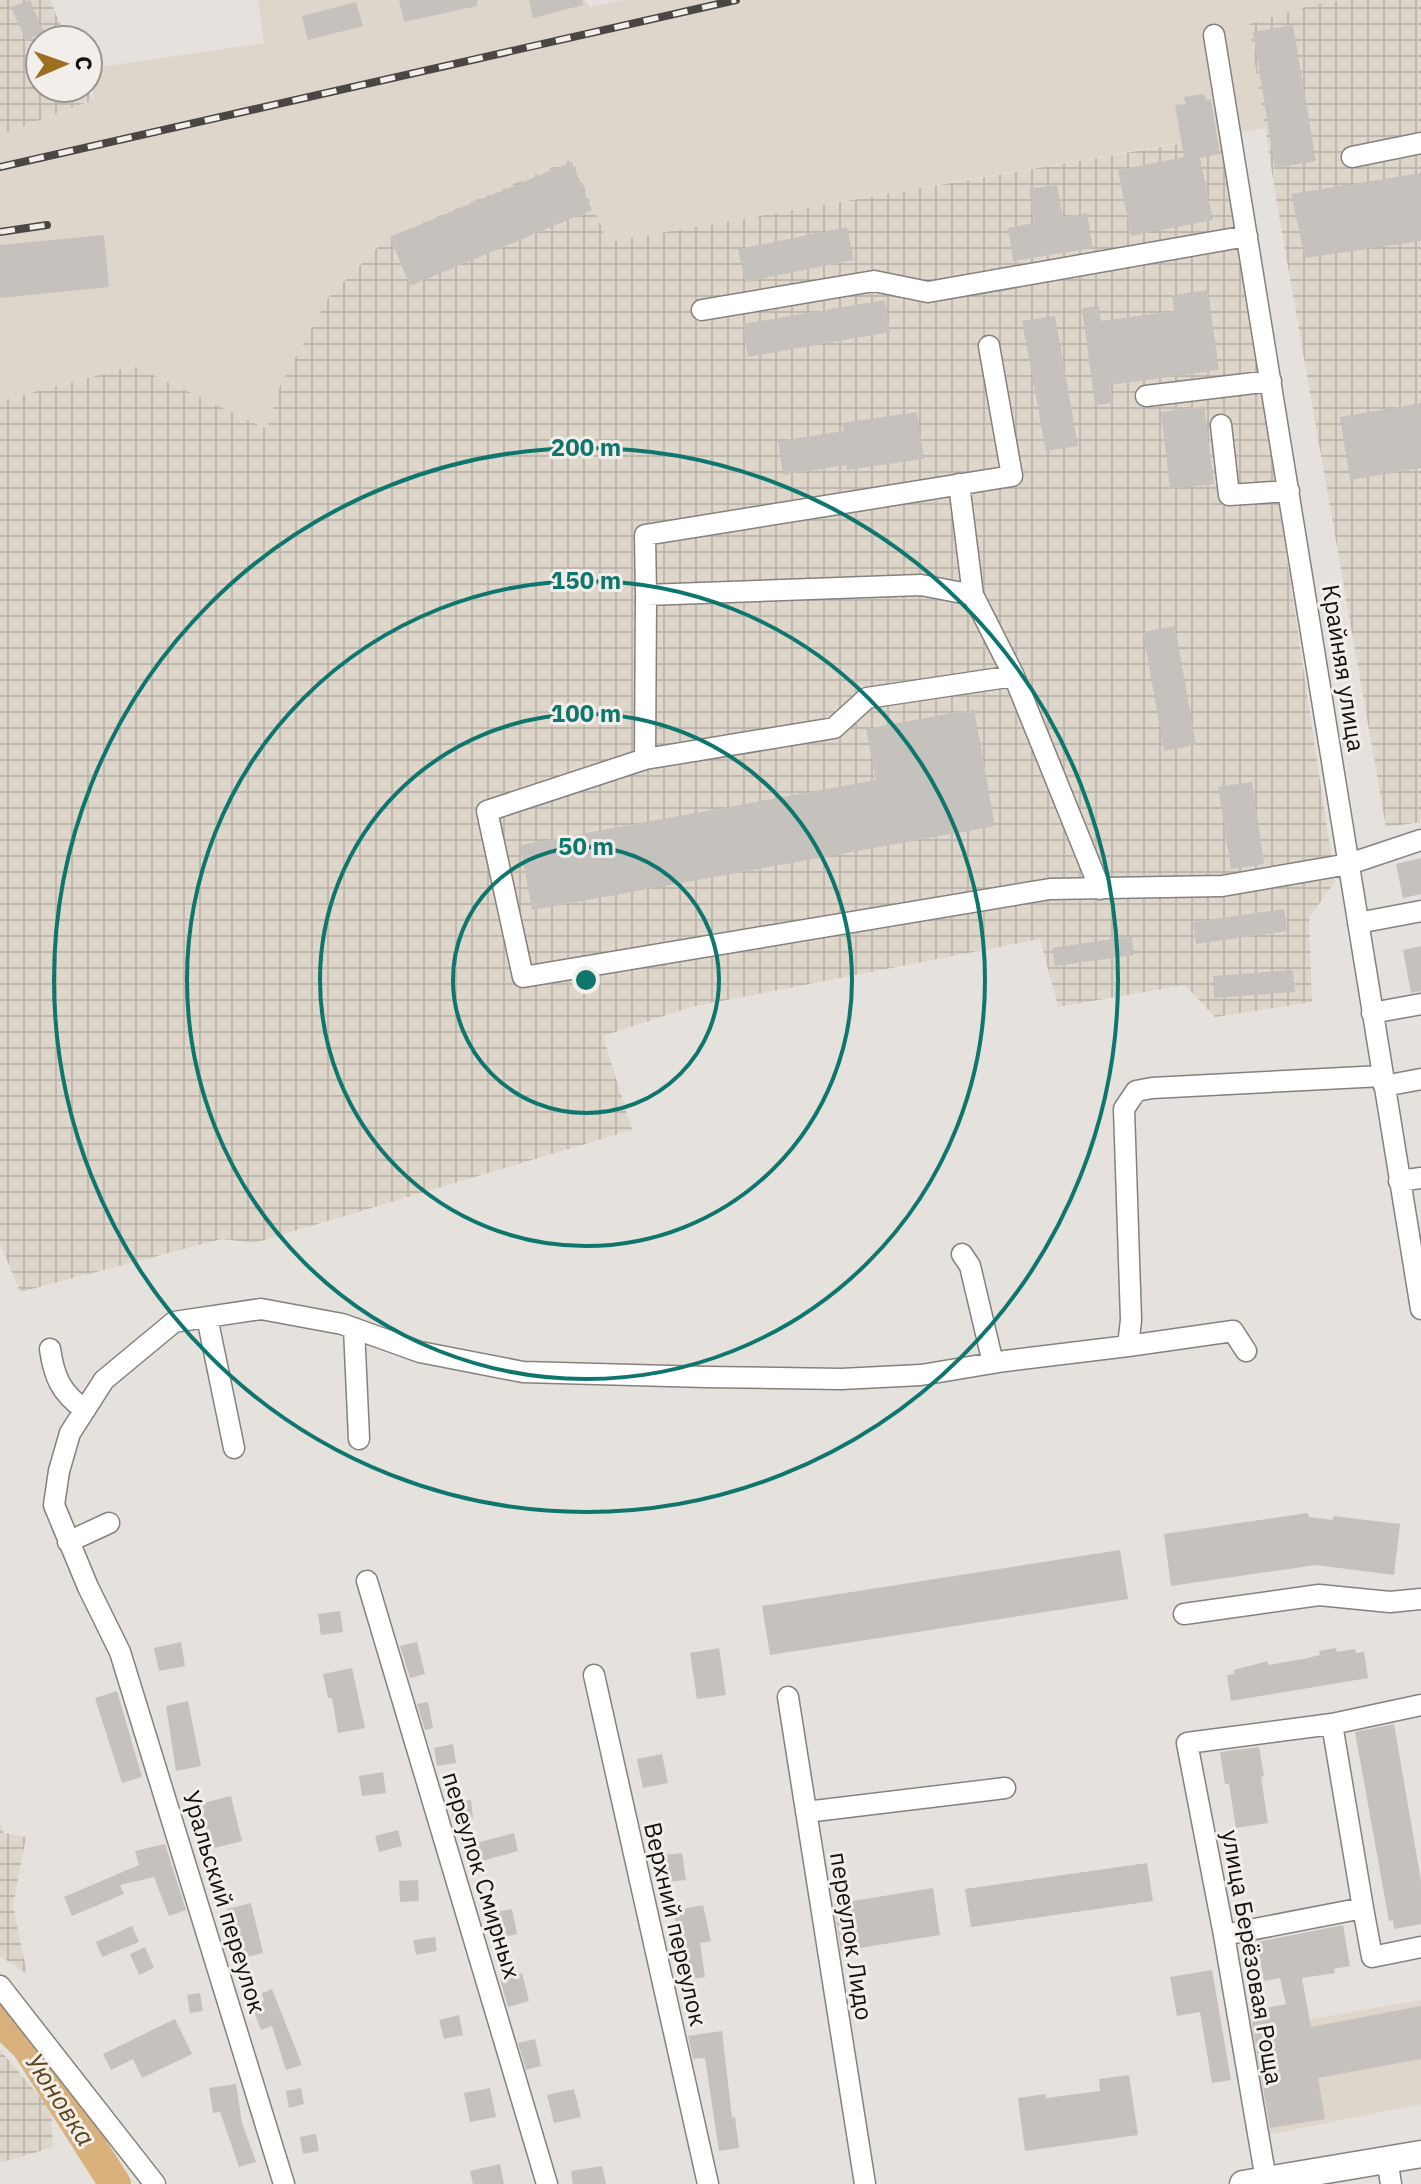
<svg xmlns="http://www.w3.org/2000/svg" width="1421" height="2184" font-family="'IBM Plex Sans',sans-serif">
	<style>
		.built { fill: #dfd6cb }
		.industrial { fill: url(#industrial-grid) }
		.lines { fill: none; stroke-linecap: round; stroke-linejoin: round }
		.river { stroke: #d8b17c; stroke-width: 32 }
		.building { fill: #c5c1bc }
		.minor-casing { stroke: #85817d; stroke-width: 23 }
		.major-casing { stroke: #85817d; stroke-width: 29 }
		.minor { stroke: #fff; stroke-width: 20 }
		.major { stroke: #fff; stroke-width: 26 }
		.rail-casing { stroke: #494644; stroke-width: 8 }
		.rail { stroke: #f2eee9; stroke-width: 5; stroke-dasharray: 15; stroke-linecap: butt }
		.ring { fill: none; stroke: #0f766e; stroke-width: 4 }
		.labels { text-anchor: middle; dominant-baseline: central; stroke-width: 6; stroke-linejoin: round; paint-order: stroke }
		.street-label { font-size: 24px; fill: #131110; stroke: #f2eee9 }
		.water-label { font-size: 26px; font-style: italic; fill: #60451c; stroke: #f2eee9 }
		.centre { fill: #0f766e; stroke: #f2eee9; stroke-width: 4 }
		.ring-label { font-size: 24px; text-anchor: middle; font-weight: bold; fill: #0f766e; stroke: #f2eee9; stroke-width: 6; stroke-linejoin: round; paint-order: stroke }
	</style>
	<defs>
		<pattern id="industrial-grid" width="8" height="8" patternUnits="userSpaceOnUse" patternTransform="scale(2)"><rect width="8" height="8" fill="#dfd6cb"/><path d="M0 4h8M4 0v8" fill="none" stroke="#beb7ad"/></pattern>
	</defs>
	<rect width="100%" height="100%" fill="#e5e1dc"/>
	<path class="built" d="M258,0H585L590,7L623,0H1350L1316,4L1250,24L1265,128L608,242L572,159L387,239L280,386L267,429L134,366L0,401V135L93,100V68L264,43Z
		M1421,2000V2104L1267,2135L1249,2030Z"/>
	<path class="industrial" d="M0,0H50L67,40H40V88H88L93,100L0,135Z
		M1350,0H1421V822L1386,827L1276,198L1249,24L1316,4Z
		M1224,136L1335,881L1309,918L1312,1002L1215,1017L1185,985L1058,1007L1040,939L691,1007L603,1036L632,1130L254,1243L222,1239L20,1292L0,1243V401L134,366L267,429L280,386L328,298L387,238L572,159L608,242Z
		M0,1819L3,1833L26,1837L13,1905L27,1974L0,1956Z
		M0,2050L51,2110L53,2147L0,2163Z"/>
	<g class="lines">
		<path class="river" d="M0,2020L27,2046L115,2184"/>
	</g>
	<path class="building" d="M30,0L44,32L26,41L11,7Z
		M399,0H477V6L404,22Z
		M529,0H583V5L533,18Z
		M356,2L363,26L308,40L302,16Z
		M1293,25L1316,161L1275,168L1253,32Z
		M1204,94L1206,100L1211,99L1220,154L1200,158L1213,220L1131,236L1118,170L1184,157L1175,105L1186,104L1184,97Z
		M572,162L592,210L410,286L390,237Z
		M1421,173V241L1305,258L1291,194Z
		M1057,185L1063,217L1087,213L1093,248L1013,261L1008,228L1034,223L1029,189Z
		M847,227L854,260L745,282L738,249Z
		M104,235L109,287L0,298V245Z
		M1208,290L1219,370L1110,385L1113,403L1095,405L1082,308L1099,306L1101,321L1174,311L1172,295Z
		M885,300L890,332L748,357L743,324Z
		M1055,316L1078,446L1046,451L1022,321Z
		M1421,403V468L1350,480L1340,417Z
		M1204,406L1214,484L1170,489L1161,412Z
		M917,412L924,459L847,470L846,465L783,475L778,441L844,431L842,423Z
		M1175,626L1196,745L1164,751L1143,632Z
		M974,709L995,826L532,910L520,845L876,780L866,729Z
		M1252,782L1264,864L1231,869L1218,787Z
		M1421,858V894L1403,898L1396,864Z
		M1284,909L1287,931L1196,944L1193,922Z
		M1132,936L1134,955L1055,966L1052,948Z
		M1421,946V991L1411,993L1403,950Z
		M1293,970L1295,992L1214,998L1213,976Z
		M1308,1513L1309,1517L1333,1520V1516L1400,1524L1394,1575L1316,1565L1171,1586L1164,1534Z
		M1120,1550L1128,1599L770,1655L762,1606Z
		M340,1611L343,1632L321,1635L318,1614Z
		M181,1642L185,1666L159,1671L154,1648Z
		M417,1642L425,1674L410,1678L400,1646Z
		M719,1648L726,1695L697,1699L690,1653Z
		M1336,1648L1337,1652L1355,1649L1356,1653L1364,1652L1368,1678L1231,1701L1227,1675L1234,1674V1670L1268,1661V1665L1303,1659L1320,1655L1319,1651Z
		M352,1668L365,1728L338,1733L332,1698H328L323,1674Z
		M117,1691L142,1777L122,1783L95,1698Z
		M188,1701L201,1766L176,1771L166,1706Z
		M428,1702L433,1728L425,1730L417,1704Z
		M1394,1724L1421,1881V1924L1394,1929L1393,1920L1389,1921L1355,1732Z
		M453,1744L456,1763L437,1766L434,1748Z
		M1259,1747L1264,1776L1261,1777L1268,1823L1236,1828L1229,1784H1225L1220,1752Z
		M662,1754L668,1783L643,1788L637,1759Z
		M383,1772L386,1793L362,1796L359,1776Z
		M231,1796L242,1841L202,1851L191,1806Z
		M471,1800L473,1818L453,1820L451,1802Z
		M398,1830L402,1846L379,1852L375,1836Z
		M514,1833L518,1851L478,1862L473,1844Z
		M165,1844L186,1910L169,1916L154,1877L120,1885L124,1894L72,1916L64,1897L139,1865L135,1851Z
		M682,1853L686,1880L667,1882L664,1855Z
		M1147,1863L1153,1901L971,1927L965,1889Z
		M418,1880L419,1901L400,1902L399,1881Z
		M933,1888L940,1935L841,1951L834,1904Z
		M251,1903L263,1953L239,1959L227,1909Z
		M703,1905L711,1941L700,1943L705,1977L689,1979L684,1947L682,1948L673,1911Z
		M512,1909L517,1934L496,1939L490,1913Z
		M1343,1925L1350,1966L1334,1969L1335,1973L1302,1978L1311,2027L1421,2006V2059L1318,2078L1325,2119L1270,2128L1250,2011L1286,2004L1280,1978L1264,1981L1257,1942Z
		M132,1926L139,1942L102,1957L96,1942Z
		M435,1937L437,1951L416,1955L413,1940Z
		M145,1947L154,1968L139,1975L130,1954Z
		M1212,1970L1231,2080L1212,2083L1200,2012L1177,2016L1170,1977Z
		M522,1973L529,2001L508,2007L500,1979Z
		M272,1989L302,2065L286,2070L272,2026L261,2030L252,2006L264,2001L262,1993Z
		M200,1993L203,2011L190,2013L187,1995Z
		M459,2015L463,2035L444,2039L439,2020Z
		M175,2019L192,2054L142,2078L133,2059L111,2070L103,2054Z
		M722,2031L732,2118L735,2117L739,2148L719,2151L705,2058L693,2059L688,2036Z
		M535,2039L541,2066L526,2070L518,2043Z
		M1129,2075L1138,2135L1025,2151L1018,2098L1046,2094V2098L1100,2091L1099,2079Z
		M236,2084L242,2123L256,2162L239,2167L220,2112L213,2113L209,2088Z
		M301,2088L304,2104L289,2108L286,2091Z
		M490,2088L496,2117L470,2122L464,2093Z
		M574,2089L581,2117L554,2123L547,2095Z
		M316,2134L319,2151L303,2154L300,2137Z
		M500,2164L504,2184H473L470,2171Z
		M602,2166L606,2184H573L571,2171Z"/>
	<g class="lines">
		<g class="minor-casing">
			<path id="minor" d="M1214,35L1421,1309
				M1352,157L1421,143
				M702,310L874,281L928,292L1247,236
				M989,346L1012,476L645,535L646,595L921,585L973,595L1014,676L867,698L834,728L645,759L487,811L523,977L1050,889L1222,886L1349,864L1421,840
				M1146,396L1271,381
				M1221,425L1229,495L1289,491
				M959,484L973,595
				M1014,676L1100,889
				M645,759L646,595
				M1358,923L1421,911
				M1372,1013L1421,1004
				M1384,1086L1421,1079
				M1399,1181L1421,1178
				M962,1254L970,1266L993,1363
				M207,1317L234,1448
				M354,1328L359,1439
				M1128,1346L1233,1331L1246,1351
				M50,1349C54,1377 61,1393 85,1410
				M68,1542L109,1523
				M367,1581L547,2184
				M1184,1614L1319,1595L1390,1602L1421,1599
				M594,1675L708,2184
				M788,1697L865,2184
				M1332,1724L1363,1908
				M806,1812L1005,1788
				M1224,1935L1363,1908L1372,1957L1421,1947
				M0,1986L155,2184
				M1387,2159L1391,2184
				M1266,2180L1224,1935L1187,1743L1332,1724L1421,1705
				M284,2184L120,1652L88,1587L54,1505L59,1471L70,1433L104,1380L174,1322L261,1309L342,1324L420,1352L523,1372L706,1377L841,1379L921,1375L1005,1361L1128,1346L1131,1320L1124,1109L1136,1091L1152,1088L1382,1076"/>
		</g>
		<g class="major-casing">
			<path id="major" d="M1243,2184L1421,2154"/>
		</g>
		<use href="#minor" class="minor"/>
		<use href="#major" class="major"/>
		<g class="rail-casing">
			<path id="rail" d="M0,167L736,0
				M0,232L47,225"/>
		</g>
		<use href="#rail" class="rail"/>
	</g>
	<g class="ring">
		<circle cx="586" cy="980" r="133"/>
		<circle cx="586" cy="980" r="266"/>
		<circle cx="586" cy="980" r="399"/>
		<circle cx="586" cy="980" r="532"/>
	</g>
	<g class="labels">
		<g class="street-label">
			<text transform="translate(1344 668) rotate(81)">Крайняя улица</text>
			<text transform="translate(482 1875) rotate(73)">переулок Смирных</text>
			<text transform="translate(225 1902) rotate(73)">Уральский переулок</text>
			<text transform="translate(676 1924) rotate(77)">Верхний переулок</text>
			<text transform="translate(852 1936) rotate(81)">переулок Лидо</text>
			<text transform="translate(1253 1957) rotate(80)">улица Берёзовая Роща</text>
		</g>
		<g class="water-label">
			<text transform="translate(61 2099) rotate(57)">Уюновка</text>
		</g>
	</g>
	<circle cx="586" cy="980" r="12" class="centre"/>
	<g class="ring-label">
		<text x="586" y="456">200 m</text>
		<text x="586" y="589">150 m</text>
		<text x="586" y="722">100 m</text>
		<text x="586" y="855">50 m</text>
	</g>
	<g transform="translate(64 64) rotate(88)"><circle r="38" fill="#f2eee9" stroke="#999692" stroke-width="2"/>
	<path d="M0-6L14 30L0 20L-14 30Z" fill="#9d6e20"/>
	<text y="-12" font-size="22" font-weight="bold" text-anchor="middle" fill="#131110">С</text>
	</g>
</svg>
